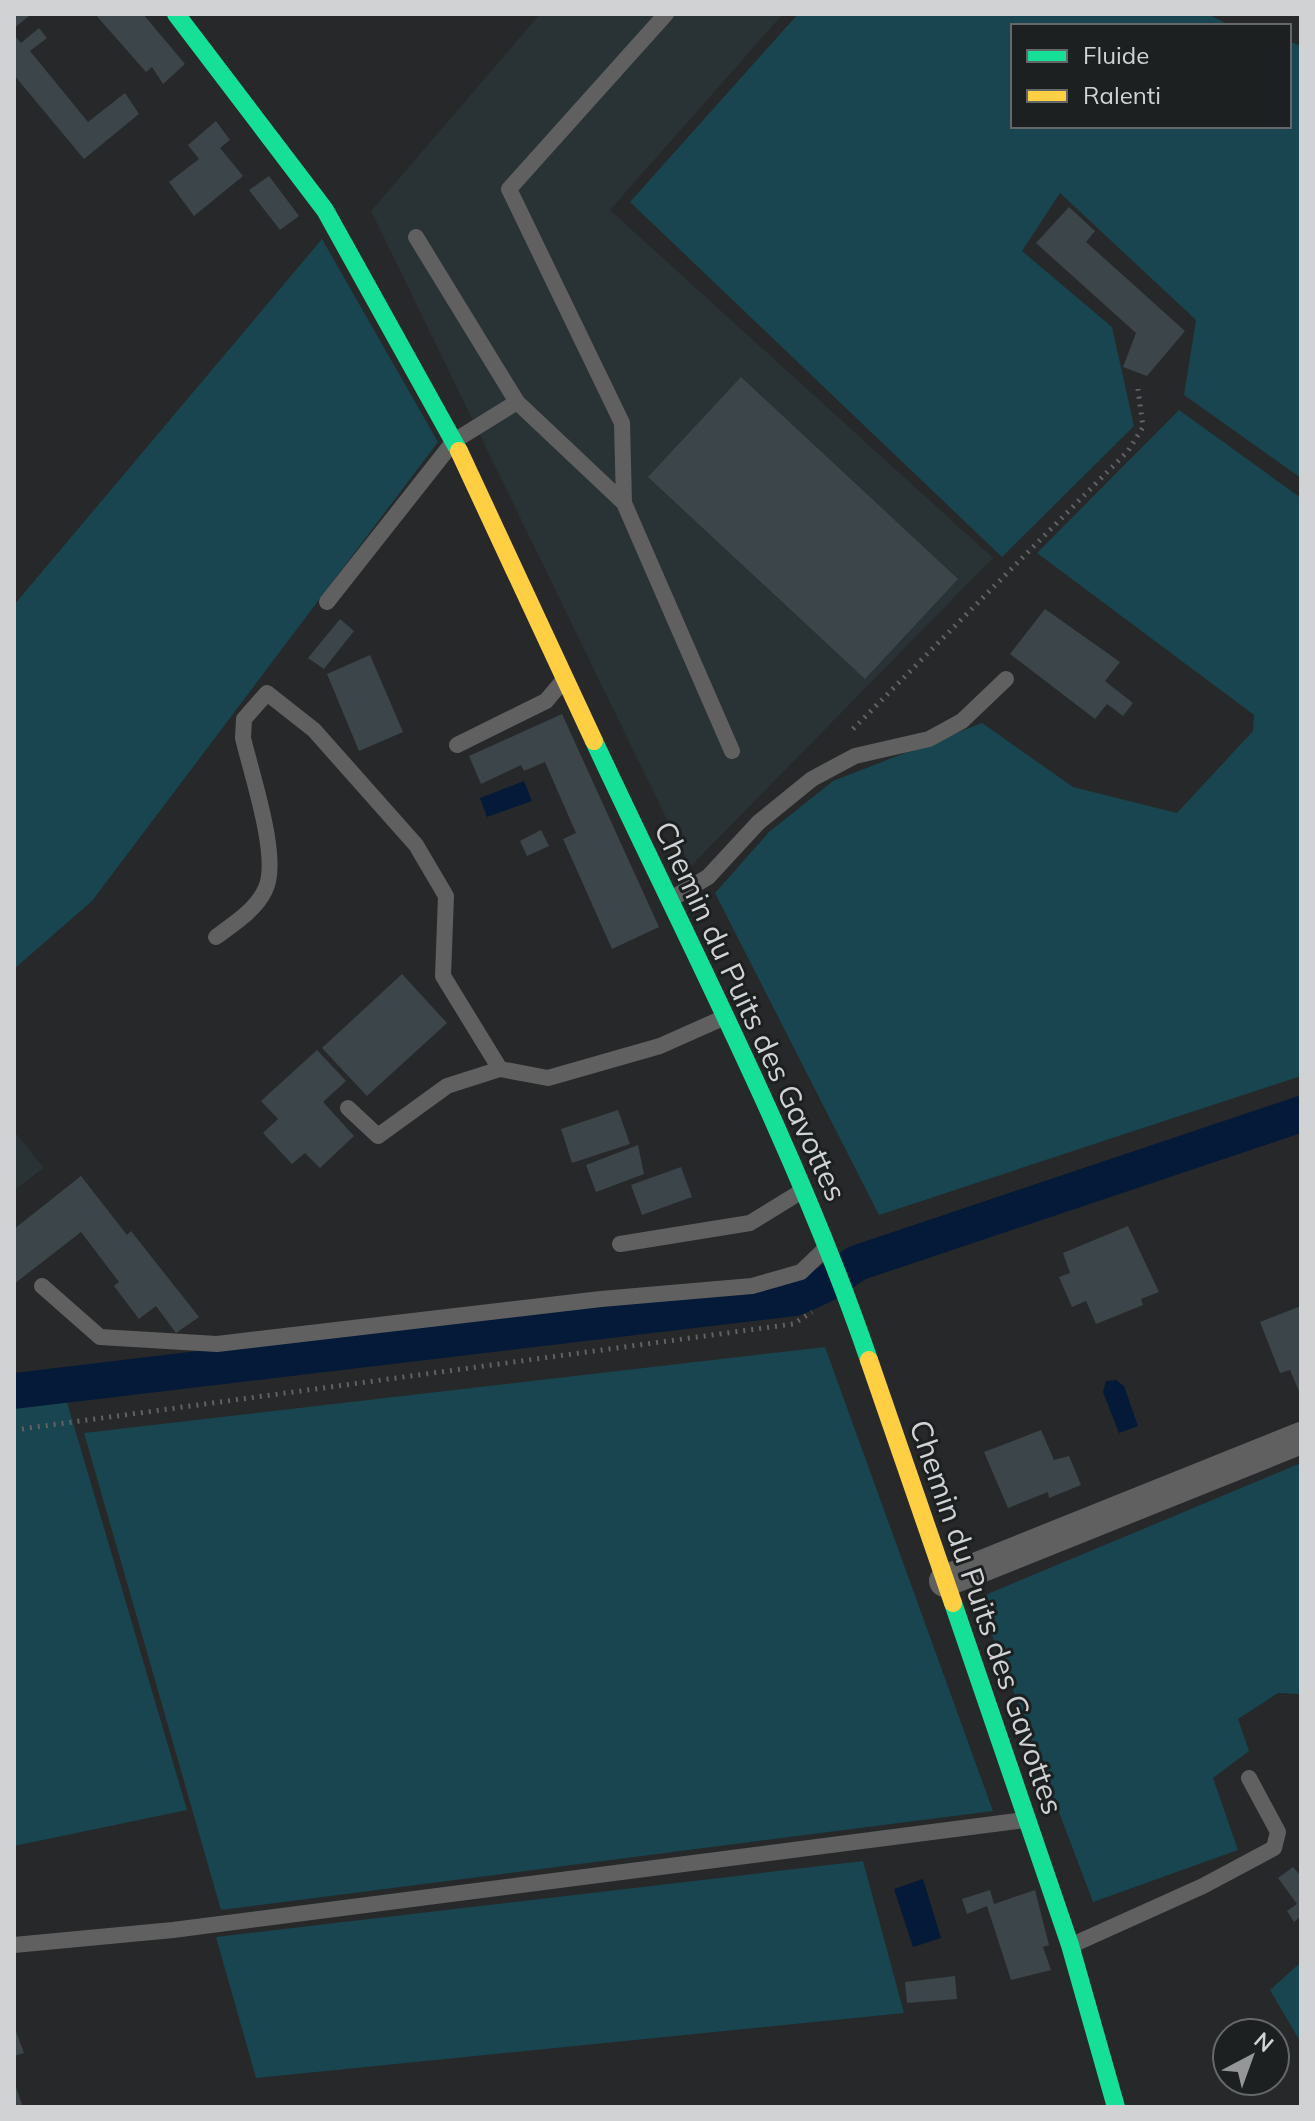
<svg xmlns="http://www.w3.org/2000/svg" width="1315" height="2121" font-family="Mulish,sans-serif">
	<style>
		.built { fill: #293234 }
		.green { fill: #18454f }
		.water { fill: #041a38 }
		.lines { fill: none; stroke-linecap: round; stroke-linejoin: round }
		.canal { stroke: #041a38; stroke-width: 36 }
		.building { fill: #3c464a }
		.path { stroke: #616262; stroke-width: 5; stroke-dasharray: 2 6; stroke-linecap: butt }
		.lane { stroke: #606060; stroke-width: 16 }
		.street { stroke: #606060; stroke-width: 32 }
		.fast { stroke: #16e098; stroke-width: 18 }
		.slow { stroke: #ffcf43; stroke-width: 18 }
		.labels { text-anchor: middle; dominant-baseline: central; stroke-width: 6; stroke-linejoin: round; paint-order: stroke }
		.street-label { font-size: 30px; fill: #d0d2d3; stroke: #1d2020 }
	</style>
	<rect width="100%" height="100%" fill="#272829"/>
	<path class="built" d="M540,14H783L610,210L993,558L690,867L371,211Z
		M14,1131L44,1168L14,1190Z"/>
	<path class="green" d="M798,14H1208L1231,26H1013V126H1289V41L1301,46V478L1184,395L1196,320L1060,193L1022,251L1112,327L1134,426L1002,557L630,202Z
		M322,239L438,442L92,901L14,969V605Z
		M1179,410L1301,498V1076L879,1215L715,893L769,832L833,781L982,723L1073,787L1177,813L1253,731L1254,715L1037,553Z
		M825,1347L993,1811L221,1910L84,1433Z
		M67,1402L187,1810L14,1846V1407Z
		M1301,1463V1694L1278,1693L1238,1719L1249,1751L1213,1778L1238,1850L1093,1902L978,1598Z
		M863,1861L904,2013L256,2078L216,1937Z
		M1301,1962V2043L1270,1990Z"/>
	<path class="water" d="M524,781L532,801L487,817L480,798Z
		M1116,1380L1124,1386L1138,1426L1119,1433L1103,1392L1106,1381Z
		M923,1879L941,1938L913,1947L894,1889Z"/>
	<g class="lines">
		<path class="canal" d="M14,1391L795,1298L826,1284L857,1263L1301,1114"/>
	</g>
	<path class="building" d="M14,14H28L29,16L14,28Z
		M95,14H143L185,64L163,84L152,67L146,72Z
		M39,28L47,38L30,51L88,122L125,93L139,114L84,159L14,75V35L21,43Z
		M216,121L230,140L220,148L243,176L194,216L169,182L199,159L188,145Z
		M269,176L299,216L280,230L249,190Z
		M1069,207L1095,231L1086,242L1185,331L1147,376L1123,367L1136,333L1036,243Z
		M741,377L958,579L865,679L648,477Z
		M1045,609L1120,662L1105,681L1133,703L1123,716L1107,704L1095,719L1010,654Z
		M340,619L354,631L324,669L308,658Z
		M370,655L403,732L359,751L327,674Z
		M562,714L659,927L612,949L563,839L576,833L545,762L524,771L521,765L481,784L469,756Z
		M541,830L549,846L527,856L520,841Z
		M402,974L447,1023L367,1096L322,1048Z
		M317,1050L346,1081L323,1102L354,1136L320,1168L305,1153L292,1164L263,1133L278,1119L261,1101Z
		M618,1110L630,1144L572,1163L561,1129Z
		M638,1145L644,1174L596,1192L586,1165Z
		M681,1167L692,1197L642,1215L631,1185Z
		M81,1176L127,1235L131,1231L199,1317L176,1333L156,1306L139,1319L114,1286L119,1282L81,1232L14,1284V1229Z
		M1128,1226L1159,1292L1141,1299L1143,1305L1096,1324L1086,1301L1072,1307L1059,1277L1070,1273L1063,1253Z
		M1301,1306V1396L1290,1370L1280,1373L1260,1322Z
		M1041,1430L1054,1460L1069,1456L1081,1485L1049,1498L1048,1492L1008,1508L984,1452Z
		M1293,1867L1301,1876V1916L1294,1922L1287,1911L1297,1904L1278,1878Z
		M990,1890L994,1904L1035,1890L1049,1945L1043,1947L1051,1970L1011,1980L987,1906L967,1914L962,1899Z
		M955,1976L957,1999L907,2003L905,1982Z
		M14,2026L24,2053L14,2056Z
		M14,2082L23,2107H14Z"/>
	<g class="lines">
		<path class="path" d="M853,729L1128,451L1143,427L1138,389
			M14,1430L793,1324L812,1312"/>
		<path class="lane" d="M416,237L517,402
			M624,503L732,751
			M327,602L454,441L517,402L624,503L622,423L509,189L666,14
			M457,745L546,701L562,682
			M671,899L708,877L759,822L812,779L855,756L929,739L962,721L1006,679
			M216,937C233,924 255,911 265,890C281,860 251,773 243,738L244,719L267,693L314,730L416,845L446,896L443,976L500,1069L548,1078L660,1046L723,1018
			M348,1108L378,1136L447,1086L500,1069
			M620,1244L750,1223L802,1191
			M42,1286L100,1337L217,1344L601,1299L752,1286L801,1272L826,1248
			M14,1945L173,1930L1025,1820
			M1072,1945L1203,1886L1274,1848L1278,1832L1249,1778"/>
		<path class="street" d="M945,1581L1301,1438"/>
		<path class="fast" d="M176,14L325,210L459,451
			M594,741C689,945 796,1147 869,1360
			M953,1603L1070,1945L1116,2107"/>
		<path class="slow" d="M459,451L594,741
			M869,1360L953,1603"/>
	</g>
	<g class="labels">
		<g class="street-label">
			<text transform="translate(751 1011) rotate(65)">Chemin du Puits des Gavottes</text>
			<text transform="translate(987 1617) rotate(71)">Chemin du Puits des Gavottes</text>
		</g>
	</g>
	<rect width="1315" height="2121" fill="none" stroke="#d0d2d3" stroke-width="32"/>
	<rect x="1011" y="24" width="280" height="104" fill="#1d2020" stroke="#656768" stroke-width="2"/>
	<rect x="1027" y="50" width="40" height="12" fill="#16e098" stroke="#656768" stroke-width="2"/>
	<text x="1083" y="64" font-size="24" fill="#d0d2d3">Fluide</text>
	<rect x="1027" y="90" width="40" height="12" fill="#ffcf43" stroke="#656768" stroke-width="2"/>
	<text x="1083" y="104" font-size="24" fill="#d0d2d3">Ralenti</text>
	<g transform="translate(1251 2057) rotate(41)"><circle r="38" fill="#1d2020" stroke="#656768" stroke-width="2"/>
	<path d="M0-6L14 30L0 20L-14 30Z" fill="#959698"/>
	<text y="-12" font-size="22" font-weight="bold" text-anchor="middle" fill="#d0d2d3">N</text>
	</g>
</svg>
